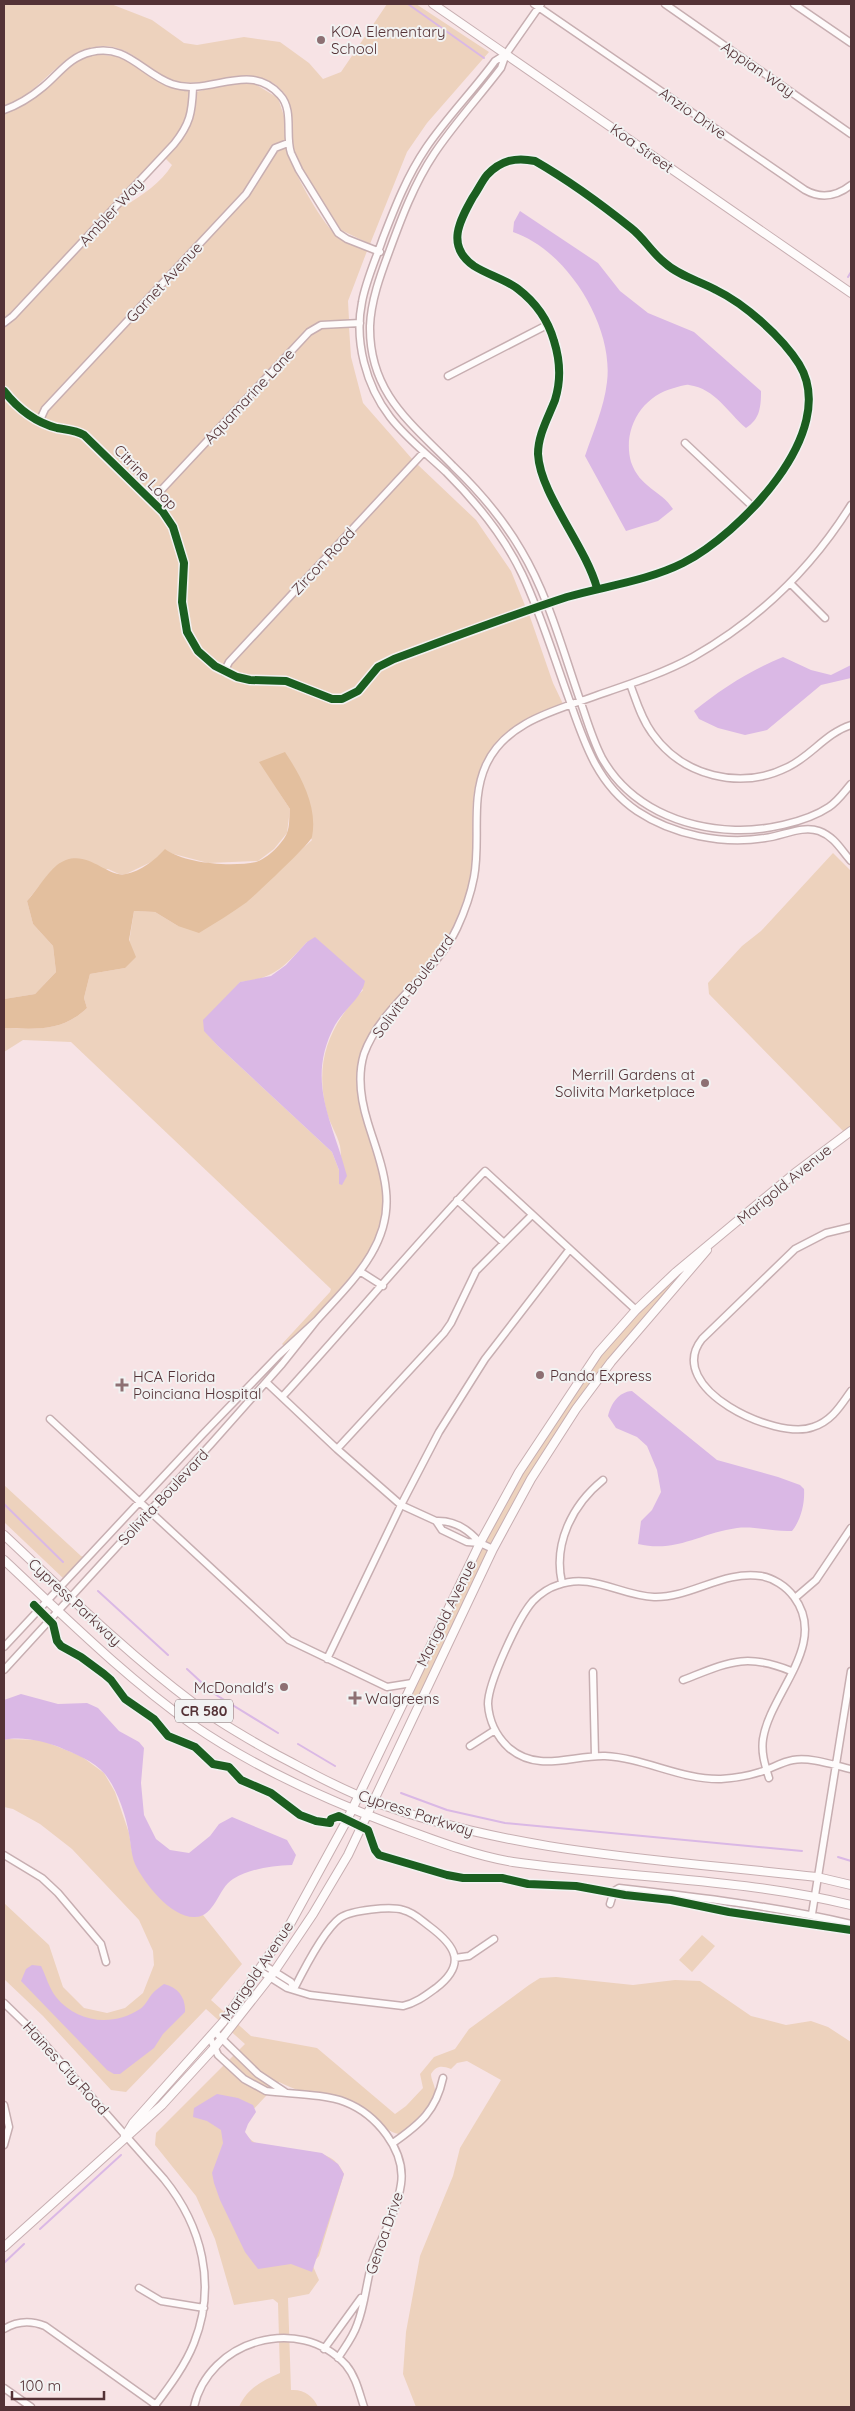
<svg xmlns="http://www.w3.org/2000/svg" width="855" height="2411" font-family="Quicksand,sans-serif">
	<style>
		.green { fill: #edd2bd; fill-rule: evenodd }
		.forest { fill: #e3bf9e }
		.water { fill: #dab8e5 }
		.lines { fill: none; stroke-linecap: round; stroke-linejoin: round }
		.stream { stroke: #dab8e5; stroke-width: 2 }
		.minor-casing { stroke: #c7aeb1; stroke-width: 9 }
		.major-casing { stroke: #c7aeb1; stroke-width: 10 }
		.minor { stroke: #fefbfb; stroke-width: 6 }
		.major { stroke: #fefbfb; stroke-width: 8 }
		.cycleway-casing { stroke: #f2f2f2; stroke-width: 11 }
		.cycleway { stroke: #1b5e20; stroke-width: 8 }
		.poi-dot { fill: #8d7073; stroke: #f2f2f2; stroke-width: 2 }
		.labels { text-anchor: middle; dominant-baseline: central; stroke-width: 4; stroke-linejoin: round; paint-order: stroke }
		.shield { fill: #f2f2f2; stroke: #836c6e; stroke-width: 1 }
		.shield-label { font-size: 14px; font-weight: bold; fill: #543236 }
		.poi-label { font-size: 15px; fill: #543236; stroke: #f2f2f2; text-anchor: start }
		.street-label { font-size: 15px; fill: #543236; stroke: #f2f2f2 }
	</style>
	<rect width="100%" height="100%" fill="#f7e3e5"/>
	<path class="green" d="M4,4H111L152,20L184,43L197,45L244,37L280,42L309,63L323,79L341,72L387,4H416L489,52L427,123L407,152L370,244L341,230L302,168L294,152C288,133 297,109 284,93C255,58 211,90 176,81C145,74 132,38 90,48C57,57 39,94 4,107Z
		M93,54L123,57L170,87L190,91C189,112 185,125 172,141L11,314L4,319V114L30,101L78,59Z
		M235,82L255,84L278,98L285,119V140L273,145L243,192L43,407L37,417C28,412 6,394 4,383C0,366 4,344 4,327L16,318L121,205L125,206C142,195 161,183 172,165L165,158C186,136 195,123 196,92Z
		M285,147C293,170 318,218 336,235C344,243 356,246 367,251L348,301L349,320L320,321L307,329L152,495L86,432L43,419L48,411L248,197C260,182 268,154 285,147Z
		M349,327L351,357L363,403L413,460L226,660L223,667C199,653 183,627 185,599C186,587 189,574 187,561C184,537 173,518 157,500L311,334L321,328Z
		M4,396L21,415L35,424L81,438L160,514C174,534 182,554 181,578C181,587 178,596 178,605C181,645 208,677 248,683C258,685 269,684 279,684C307,685 330,714 358,695C369,687 375,673 387,666L529,614L553,683L563,704C530,716 505,730 485,761C464,794 477,840 471,877C468,893 460,909 455,924C436,972 371,1008 360,1057C353,1090 363,1119 373,1150C377,1164 383,1180 383,1195C385,1261 326,1304 284,1346L282,1344L330,1292L331,1289L71,1042L23,1040L4,1052V1028C36,1029 62,1032 87,1008L84,998L90,974L125,968L134,911L155,912L178,926L273,876L312,840L277,789L290,809L287,833L274,849L258,861L208,863L170,853L126,874H119L108,869L48,875L27,901L33,924L53,946L56,972L35,994L4,999ZM307,942L363,990C328,1027 314,1063 327,1113C330,1124 337,1134 340,1146C342,1158 341,1172 342,1184H339V1170L332,1152L217,1045L205,1031L240,982C274,979 285,966 307,942Z
		M417,464L476,520L511,571L526,608L385,659C371,668 363,686 348,693C330,701 307,683 289,678C268,672 252,680 228,670L231,664Z
		M833,853L851,871V1127L844,1132L709,994L708,983L742,946L761,931Z
		M693,1262L608,1360L492,1545L485,1541L521,1473L601,1355L638,1313Z
		M4,1485L81,1556L84,1557L64,1579L4,1522Z
		M481,1548L488,1551L418,1699L410,1695Z
		M8,1739L41,1740L81,1756L104,1773L115,1792L129,1833L132,1852L195,1917L203,1915L242,1964L211,2000L251,2036L317,2048L395,2114L406,2106L423,2088L420,2074L434,2057L455,2049L469,2029L529,1985L540,1978L556,1977L633,1985L675,1980L700,1981L751,2016L786,2025L811,2021L828,2027L851,2042V2407H416L403,2374L406,2332L420,2256L453,2176L460,2148L501,2080L467,2061L457,2063L451,2069C441,2065 436,2066 431,2074C431,2080 436,2087 435,2093C433,2111 411,2124 399,2134C381,2131 366,2107 348,2099C332,2093 317,2094 301,2091C294,2089 286,2085 279,2082L250,2113L241,2128C265,2170 326,2131 344,2174L319,2256L312,2264L319,2280L309,2294L288,2298L291,2390C304,2389 313,2396 318,2407H239C247,2388 262,2381 280,2373L278,2303L273,2299L234,2305L215,2239L196,2196L155,2145L156,2133L245,2044L206,2009L126,2092L111,2090L43,2016L4,1979V1903L49,1945L63,1987L84,2008L107,2013L125,2008L143,1993L154,1965L153,1951L139,1920L72,1849L40,1824L13,1809L4,1807V1740Z
		M702,1935L715,1946L692,1972L679,1960Z"/>
	<path class="forest" d="M285,752C301,776 318,807 312,837C310,844 256,894 247,902C232,913 215,923 199,933L178,926L155,912L134,911L129,940L136,957L125,968L90,974L84,998L87,1008C62,1032 36,1029 4,1028V999L35,994L56,972L53,946L33,924L27,901C37,890 46,874 57,865C85,844 107,879 126,874C141,871 155,860 165,849C185,864 232,867 256,862C267,859 283,843 287,833C290,826 289,816 290,809L259,762Z"/>
	<path class="water" d="M520,211L598,263L620,291L648,313L694,332L761,391C761,407 760,419 746,428C727,412 716,389 689,385C685,384 679,387 674,388C642,396 622,429 631,462C640,488 661,490 673,509L658,521L626,531L585,456C593,432 604,408 607,382C614,326 567,250 513,232L514,222Z
		M783,657L811,670L831,675L851,665V678L821,685L767,730L745,735L718,728L699,719L694,711C721,689 751,670 783,657Z
		M315,937L365,981C362,998 344,1009 335,1025C305,1081 333,1121 347,1176L342,1185L339,1184V1170L332,1152L217,1045L204,1031L203,1020L240,982L271,976L286,965L307,942Z
		M632,1391L717,1460L778,1477L800,1485L804,1489C805,1503 801,1520 792,1531C773,1532 756,1526 737,1528C700,1533 677,1553 638,1544L641,1521L652,1510L661,1492L657,1470L647,1446L637,1437L616,1428L608,1416C611,1404 618,1392 632,1391Z
		M21,1694L58,1704L87,1703L98,1708L119,1731L139,1742L144,1748L141,1783L144,1815L156,1839L170,1850L189,1853L210,1836L219,1824L232,1817L287,1840L296,1855L292,1865C271,1866 252,1868 233,1879C218,1888 215,1917 195,1917C171,1918 144,1883 135,1864C131,1854 131,1844 129,1834C126,1815 117,1789 105,1774C94,1761 75,1754 59,1747C42,1741 22,1736 4,1740V1700Z
		M32,1965L41,1966C46,1976 49,1988 56,1997C77,2023 113,2027 140,2009C145,2006 148,1999 152,1994C155,1990 160,1987 164,1984C178,1987 186,1998 185,2012L163,2034L154,2048L120,2074H114L107,2070L21,1981L26,1969Z
		M217,2094L238,2098L253,2105L256,2112L248,2124L245,2132L252,2142L322,2153L338,2164L344,2174L312,2272L291,2264L258,2269L245,2252L220,2200L214,2183L212,2173L223,2143L221,2130L207,2121L193,2117L194,2108Z"/>
	<g class="lines">
		<path class="stream" d="M408,4L484,58
			M848,277L851,272
			M4,1504L63,1562
			M98,1591L168,1655
			M187,1669L213,1693L278,1733
			M298,1744L335,1766
			M401,1793L447,1810L505,1823L802,1851
			M838,1857L851,1861
			M40,2229L121,2155
			M4,2263L24,2244"/>
		<g class="minor-casing">
			<path id="minor" d="M534,4L805,190C821,199 837,196 851,185
				M541,4L506,54L501,68C479,97 454,124 434,154C414,184 401,219 389,252C380,276 371,301 370,326C369,393 411,423 453,466C479,491 503,519 521,550C548,595 562,648 579,697C586,717 592,739 602,758C629,806 681,828 735,830C762,831 805,823 829,807C838,801 844,792 851,784
				M665,4L851,134
				M794,4L851,43
				M506,54L495,61C473,91 447,117 426,148C407,176 395,207 383,238C376,259 366,280 362,302C354,341 366,386 390,417C406,438 427,454 446,472C475,501 504,536 522,574C541,614 554,658 569,699C584,742 597,784 637,811C673,835 723,845 765,838C783,836 802,825 819,831C835,837 841,850 851,861
				M4,110C18,105 31,97 43,87C59,74 69,57 91,52C126,43 143,74 172,84C209,97 249,60 280,95C294,110 285,135 291,153L299,170L338,233L347,239L380,252
				M4,323L13,316L174,144C190,124 192,113 193,88
				M448,376L547,325
				M4,391C18,409 34,422 57,428C67,430 75,430 84,435L163,512L173,527L184,563L182,602L187,632L198,651L215,666L237,677L250,680L286,681L332,699H342L358,691L378,667L394,659C451,638 509,616 567,597C605,586 647,581 683,563C738,535 841,432 799,364C782,337 745,304 716,290C700,281 679,276 665,263C652,253 644,238 631,228C601,204 568,180 535,161C516,157 501,160 487,175C482,181 478,190 473,197C460,220 445,246 474,266C488,275 505,279 518,289C535,302 548,320 554,341C560,360 561,381 555,400C548,418 538,435 538,454C540,494 585,545 597,588
				M39,422L45,409L246,194L275,148L288,143
				M685,443L752,506
				M152,500L309,332L321,325L360,323
				M791,584L825,618
				M224,672L229,662L424,452
				M630,684C636,700 641,718 652,733C682,776 740,791 788,767C811,756 826,733 851,725
				M457,1200L504,1243
				M851,1227L826,1233L795,1249L702,1339C663,1388 776,1441 813,1427C832,1421 841,1405 851,1391
				M361,1272L383,1286
				M317,1320C350,1283 392,1246 386,1191C384,1168 375,1146 368,1123C361,1101 357,1077 364,1054C381,1006 435,975 457,928C464,913 471,893 474,877C481,840 470,800 486,765C506,721 557,710 598,695C630,684 664,673 693,657C760,619 811,569 851,505
				M266,1382L337,1449L401,1505L439,1432L485,1359L569,1250
				M282,1397C351,1322 415,1244 485,1171L636,1310
				M50,1419L289,1640L387,1687L412,1683
				M337,1449L444,1333L451,1323L476,1271L532,1215
				M436,1521C454,1520 469,1530 480,1543
				M562,1583C553,1544 572,1505 603,1480
				M795,1598L816,1580L851,1528
				M4,1647L202,1435L279,1355L317,1320L282,1364L211,1444L4,1670
				M327,1659L401,1505L436,1521L442,1530L467,1542L480,1543L493,1549
				M593,1672L595,1756
				M683,1680C727,1663 745,1652 791,1671
				M470,1746L495,1730
				M769,1778C765,1765 761,1753 763,1739C770,1693 829,1644 794,1597C786,1586 773,1578 761,1576C724,1570 690,1598 654,1597C621,1596 591,1572 558,1585C548,1588 540,1594 533,1601C518,1618 488,1683 488,1704C489,1721 497,1737 509,1748C538,1773 572,1755 605,1756C645,1758 681,1780 721,1779C734,1778 748,1776 760,1772C771,1769 781,1762 793,1760C811,1757 833,1765 851,1769
				M4,1855L42,1878L58,1893L101,1944L106,1962
				M610,1904L614,1891L619,1888C697,1897 775,1906 851,1924
				M812,1914L851,1671
				M455,1958L469,1956L494,1939
				M264,1965L291,1982L294,1989
				M260,1971L287,1988L310,1995L403,2006C416,2003 425,1996 436,1988C467,1964 456,1946 429,1926C421,1920 413,1912 403,1910C391,1906 351,1910 340,1918C325,1929 303,1971 294,1989
				M4,2003L34,2032L164,2179C202,2226 217,2285 194,2343C185,2366 169,2387 154,2407
				M215,2032L258,2074L285,2092
				M210,2038L218,2055L244,2079L266,2091C289,2094 325,2094 345,2102C376,2114 406,2150 401,2184C397,2212 381,2237 372,2263C366,2283 365,2305 357,2325C353,2337 345,2347 338,2358
				M4,2105L9,2127L4,2145
				M393,2143C420,2124 436,2111 443,2078
				M139,2288L161,2301L204,2308
				M4,2329C17,2321 30,2320 45,2326L156,2405
				M324,2349L361,2298
				M4,2388L31,2407
				M194,2407C208,2341 299,2313 346,2365C356,2377 359,2392 364,2407"/>
		</g>
		<g class="major-casing">
			<path id="major" d="M433,4L851,293
				M4,1535C65,1592 125,1652 192,1702C218,1722 248,1739 277,1755C308,1771 339,1789 372,1801C514,1854 667,1860 817,1877L851,1885
				M4,1560C65,1617 125,1677 193,1725C254,1767 322,1798 391,1824C429,1838 474,1856 513,1862C625,1878 741,1878 851,1905
				M125,2136L133,2123L223,2022L289,1926L347,1820L480,1543L519,1472L598,1353L636,1310L676,1272L795,1173L851,1131
				M4,2247L162,2105L215,2047L274,1972L313,1914L348,1855L493,1549L531,1479L576,1409L611,1362L707,1250"/>
		</g>
		<use href="#minor" class="minor"/>
		<use href="#major" class="major"/>
		<g class="cycleway-casing">
			<path id="cycleway" d="M4,391C18,409 34,422 57,428C67,430 75,430 84,435L163,512L173,527L184,563L182,602L187,632L198,651L215,666L237,677L250,680L286,681L332,699H342L358,691L378,667L394,659C451,638 509,616 567,597C605,586 647,581 683,563C738,535 841,432 799,364C782,337 745,304 716,290C700,281 679,276 665,263C652,253 644,238 631,228C601,204 568,180 535,161C516,157 501,160 487,175C482,181 478,190 473,197C460,220 445,246 474,266C488,275 505,279 518,289C535,302 548,320 554,341C560,360 561,381 555,400C548,418 538,435 538,454C540,494 585,545 597,588
				M34,1605L53,1624L57,1641L61,1646L81,1657L104,1674L111,1680L125,1699L154,1719L168,1736L195,1747L213,1764L229,1767L241,1780L271,1793L300,1815L316,1821L330,1823L331,1819L339,1816L368,1830L375,1850L379,1855L447,1875L463,1878H502L528,1884L576,1886L625,1895L671,1900L729,1912L851,1930"/>
		</g>
		<use href="#cycleway" class="cycleway"/>
	</g>
	<g class="poi-dot">
		<circle cx="321" cy="40" r="5"/>
		<circle cx="705" cy="1083" r="5"/>
		<circle cx="540" cy="1375" r="5"/>
		<path d="M119.5 1377.5h5v5h5v5h-5v5h-5v-5h-5v-5h5z"/>
		<circle cx="284" cy="1687" r="5"/>
		<path d="M352.5 1690.5h5v5h5v5h-5v5h-5v-5h-5v-5h5z"/>
	</g>
	<g class="labels">
		<rect class="shield" x="175" y="1699.5" width="58" height="23" rx="4"/>
		<g class="shield-label">
			<text x="204" y="1711">CR 580</text>
		</g>
		<g class="poi-label">
			<text x="331" y="31">KOA Elementary<tspan x="331" dy="17">School</tspan></text>
			<text x="695" y="1074" text-anchor="end">Merrill Gardens at<tspan x="695" dy="17">Solivita Marketplace</tspan></text>
			<text x="550" y="1375">Panda Express</text>
			<text x="133" y="1376">HCA Florida<tspan x="133" dy="17">Poinciana Hospital</tspan></text>
			<text x="274" y="1687" text-anchor="end">McDonald's</text>
			<text x="365" y="1698">Walgreens</text>
		</g>
		<g class="street-label">
			<text transform="translate(758 69) rotate(35)">Appian Way</text>
			<text transform="translate(693 113) rotate(35)">Anzio Drive</text>
			<text transform="translate(642 148) rotate(35)">Koa Street</text>
			<text transform="translate(111 212) rotate(-47)">Ambler Way</text>
			<text transform="translate(164 282) rotate(-47)">Garnet Avenue</text>
			<text transform="translate(249 396) rotate(-47)">Aquamarine Lane</text>
			<text transform="translate(146 477) rotate(46)">Citrine Loop</text>
			<text transform="translate(323 561) rotate(-47)">Zircon Road</text>
			<text transform="translate(413 986) rotate(-53)">Solivita Boulevard</text>
			<text transform="translate(784 1184) rotate(-39)">Marigold Avenue</text>
			<text transform="translate(163 1497) rotate(-47)">Solivita Boulevard</text>
			<text transform="translate(75 1602) rotate(43)">Cypress Parkway</text>
			<text transform="translate(446 1613) rotate(-64)">Marigold Avenue</text>
			<text transform="translate(416 1813) rotate(18)">Cypress Parkway</text>
			<text transform="translate(257 1971) rotate(-56)">Marigold Avenue</text>
			<text transform="translate(66 2068) rotate(48)">Haines City Road</text>
			<text transform="translate(384 2233) rotate(-71)">Genoa Drive</text>
		</g>
	</g>
	<rect width="855" height="2411" fill="none" stroke="#543236" stroke-width="10"/>
	<path d="M12 2391v8h92v-8" fill="none" stroke="#543236" stroke-width="2.5"/>
	<text x="20" y="2391" font-size="15" fill="#543236" stroke="#f2f2f2" stroke-width="4" paint-order="stroke">100 m</text>
</svg>
